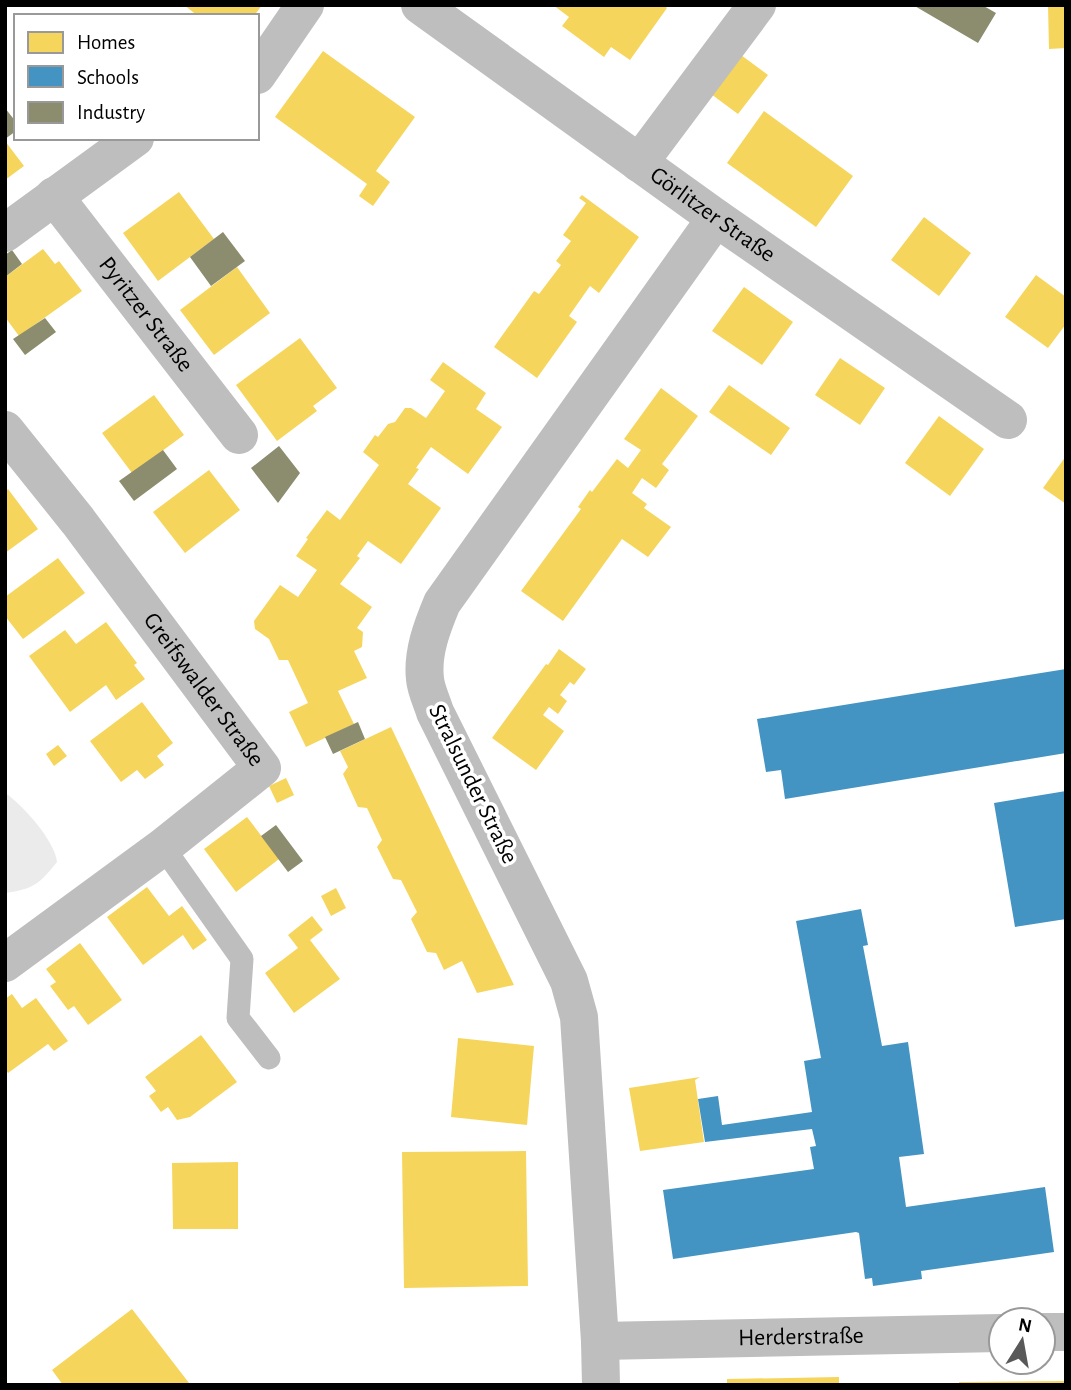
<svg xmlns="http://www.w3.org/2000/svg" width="1071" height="1390" font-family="'Alegreya Sans',sans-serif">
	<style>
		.green { fill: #ebebeb }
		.homes { fill: #f6d55c }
		.schools { fill: #4393c3 }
		.industry { fill: #8c8c6e }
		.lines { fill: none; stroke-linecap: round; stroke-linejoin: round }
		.service { stroke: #bebebe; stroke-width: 23 }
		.minor { stroke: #bebebe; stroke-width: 38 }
		.labels { text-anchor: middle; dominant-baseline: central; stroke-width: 7; stroke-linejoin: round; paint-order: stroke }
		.street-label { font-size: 24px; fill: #000; stroke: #fff }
	</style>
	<rect width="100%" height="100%" fill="#fff"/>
	<path class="green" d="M5,793C22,804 55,841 57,862C39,884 34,889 5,893Z"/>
	<path class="homes" d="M184,5H262L254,16H198Z
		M553,5H664L667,8L630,60L611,47L604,57L562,26L569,17Z
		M1048,5H1066V48L1049,49Z
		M323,51L415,117L376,171L390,182L373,206L359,196L367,184L275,117Z
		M741,55L768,75L738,114L711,94Z
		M764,111L853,176L816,227L727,163Z
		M5,141L24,166L5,180Z
		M179,192L214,239L158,281L123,233Z
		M582,195L639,237L599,293L590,286L569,316L577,322L537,378L494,347L534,291L539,294L561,265L556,261L571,241L563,235L586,203L579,198Z
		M924,217L971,253L939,296L891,260Z
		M43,249L55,264L59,261L82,291L19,336L5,317V277Z
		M237,267L270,313L214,355L180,310Z
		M1036,275L1066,297V324L1048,348L1005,317Z
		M744,287L793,322L762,365L712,331Z
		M300,338L337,388L313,406L317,411L277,441L236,385Z
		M840,358L885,388L860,425L815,395Z
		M443,362L486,393L476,409L502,427L468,474L431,447L416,468L419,469L408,484L441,508L401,564L368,541L357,556L360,558L340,584L372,607L357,628L363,632L362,647L354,651L367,678L338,691L354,724L306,747L289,712L308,703L288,660H279L269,639L255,629L254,621L280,585L298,597L317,570L296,556L308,539L306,538L327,510L340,520L379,465L363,452L375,435L378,437L388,424L395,422L405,408H411L426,418L445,391L430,380Z
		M729,385L790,428L771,455L709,412Z
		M661,388L698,416L662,464L669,470L656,488L642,478L632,493L647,504L644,508L671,527L648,557L622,539L563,621L521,591L581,509L578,507L590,490L592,492L617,459L628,468L641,450L624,439Z
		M154,395L184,435L132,473L102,433Z
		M939,416L984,449L950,496L905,463Z
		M1066,456V504L1043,488Z
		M209,470L240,510L185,553L153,512Z
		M8,489L38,529L5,553V492Z
		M58,558L85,593L23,639L5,616V597Z
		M106,622L137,663L134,665L145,679L116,700L106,685L70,712L29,656L65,630L76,644Z
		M559,649L586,669L574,685L570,682L560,695L567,701L558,714L549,707L543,715L564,731L536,770L492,738L546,664L548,665Z
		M142,702L173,743L157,756L164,765L145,779L137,770L121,782L90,741Z
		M391,727L477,908L514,985L477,993L462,961L444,970L436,953L427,952L411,919L417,912L401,880L393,879L377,847L382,840L367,808L358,807L343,774L348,767L340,751Z
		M58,745L67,756L54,766L46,754Z
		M286,778L294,795L277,803L269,786Z
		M247,817L279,859L236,892L204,849Z
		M147,887L169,916L182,906L207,940L193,950L183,935L143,965L107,917Z
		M336,888L346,908L331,916L321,896Z
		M312,916L323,930L310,940L340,979L294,1013L265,973L298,948L288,935Z
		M80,943L122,1000L88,1025L74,1006L68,1010L50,986L56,982L46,969Z
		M12,994L22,1008L36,998L68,1041L54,1051L48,1044L8,1073L5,1069V999Z
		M201,1035L237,1082L190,1117L177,1120L168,1107L161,1112L149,1096L156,1091L145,1077Z
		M458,1038L534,1046L527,1125L451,1117Z
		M700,1077L695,1080L704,1142L640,1151L629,1088Z
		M526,1151L528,1286L404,1288L402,1152Z
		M238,1162V1229H173L172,1163Z
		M132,1309L189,1383L188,1385H63L52,1370Z
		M839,1377V1385H727V1379Z
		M1066,1381V1385H959V1382Z"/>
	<path class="schools" d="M1066,669V753L785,799L781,770L766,772L757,719Z
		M1066,791V919L1015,927L994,803Z
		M861,909L868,945L863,946L882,1046L908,1042L924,1154L899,1157L906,1207L1045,1187L1054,1252L921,1271L922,1279L873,1286L872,1278L865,1279L859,1233L856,1232L673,1259L663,1190L814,1169L810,1147L816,1146L812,1129L705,1142L698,1099L718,1096L722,1125L812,1112L804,1061L821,1058L796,921Z"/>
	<path class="industry" d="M913,5H982L996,13L978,43Z
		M5,108L16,122V131L5,139Z
		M223,232L245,261L211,286L190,257Z
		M12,250L22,264L5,277V255Z
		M45,318L56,332L25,355L13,339Z
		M279,446L300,473L278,503L251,468Z
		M163,450L177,469L134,501L119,481Z
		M358,722L365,739L333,754L325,737Z
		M276,825L303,861L288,872L261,836Z"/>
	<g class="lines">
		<path class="service" d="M163,847L242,959L238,1018L269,1058"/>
		<g class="minor">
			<path id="s1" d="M420,5L716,218L1008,420"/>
			<path d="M257,75L305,5"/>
			<path d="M639,163L757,5"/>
			<path id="s2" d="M54,196L239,435"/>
			<path d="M5,233L135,138"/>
			<path id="s3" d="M5,430L78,521L262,768L163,847L5,963"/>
			<path d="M1043,1332H1066"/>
			<path id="s4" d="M600,1341L1001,1333"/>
			<path d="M601,1385L600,1341L579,1017L569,981L435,712C432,702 426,690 425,679C422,653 432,627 442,603L716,218"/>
		</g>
	</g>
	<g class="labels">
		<g class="street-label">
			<text stroke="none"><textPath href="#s1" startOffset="360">Görlitzer Straße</textPath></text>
			<text stroke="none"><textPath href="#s2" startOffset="150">Pyritzer Straße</textPath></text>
			<text stroke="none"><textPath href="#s3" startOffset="327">Greifswalder Straße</textPath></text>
			<text transform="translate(473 784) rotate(64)">Stralsunder Straße</text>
			<text stroke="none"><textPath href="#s4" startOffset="201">Herderstraße</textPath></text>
		</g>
	</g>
	<rect width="1071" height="1390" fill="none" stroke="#000000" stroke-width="14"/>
	<rect x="14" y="14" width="245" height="126" fill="#ffffff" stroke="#999999" stroke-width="2"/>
	<rect x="28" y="32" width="35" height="21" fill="#f6d55c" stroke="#999999" stroke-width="2"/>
	<text x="77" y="49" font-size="21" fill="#000000">Homes</text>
	<rect x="28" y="66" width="35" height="21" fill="#4393c3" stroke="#999999" stroke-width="2"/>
	<text x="77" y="84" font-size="21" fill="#000000">Schools</text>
	<rect x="28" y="102" width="35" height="21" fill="#8c8c6e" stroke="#999999" stroke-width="2"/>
	<text x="77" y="119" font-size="21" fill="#000000">Industry</text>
	<g transform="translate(1022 1341) rotate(11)"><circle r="33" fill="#ffffff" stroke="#999999" stroke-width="2"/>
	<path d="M0-5L12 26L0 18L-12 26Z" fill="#595959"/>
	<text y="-10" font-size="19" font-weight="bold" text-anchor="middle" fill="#000000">N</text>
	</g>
</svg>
